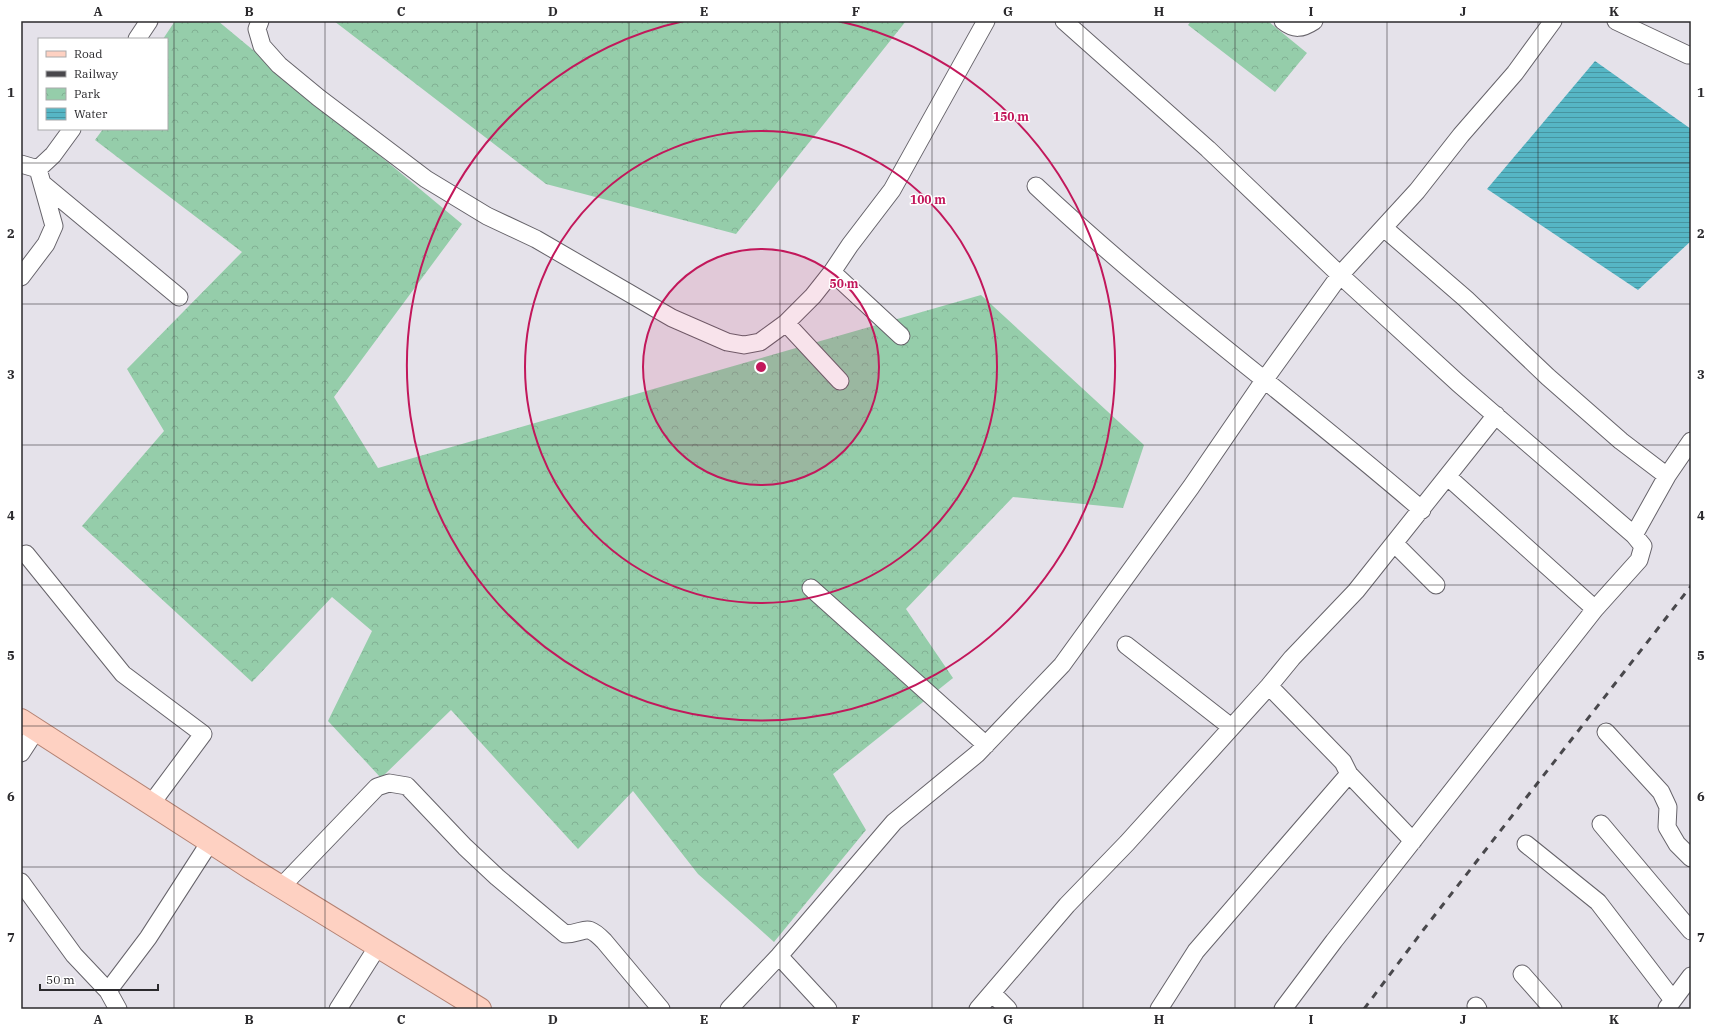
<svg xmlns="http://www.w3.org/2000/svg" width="1712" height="1030" font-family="'IBM Plex Serif',serif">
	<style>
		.park { fill: url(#park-crowns) }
		.water { fill: url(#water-rules) }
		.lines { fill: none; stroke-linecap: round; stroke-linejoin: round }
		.minor-casing { stroke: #66636a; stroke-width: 19 }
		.primary-casing { stroke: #b48273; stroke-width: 24 }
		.minor { stroke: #fff; stroke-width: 17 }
		.primary { stroke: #fed1c2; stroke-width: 22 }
		.rail { stroke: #49484c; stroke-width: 3; stroke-dasharray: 7 7; stroke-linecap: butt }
		.grid { fill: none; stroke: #2b2a2d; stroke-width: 1; stroke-opacity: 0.55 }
		.ring { fill: none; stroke: #c2185b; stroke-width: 2 }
		.centre { fill: #c2185b; stroke: #fff; stroke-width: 2 }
		.ring-label { font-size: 12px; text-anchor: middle; font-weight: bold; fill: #c2185b; stroke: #fff; stroke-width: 3; stroke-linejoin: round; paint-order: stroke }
		.neatline { fill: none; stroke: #2b2a2d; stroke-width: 1.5 }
		.grid-label { font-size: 13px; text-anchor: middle; font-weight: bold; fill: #2b2a2d }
	</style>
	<defs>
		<pattern id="park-crowns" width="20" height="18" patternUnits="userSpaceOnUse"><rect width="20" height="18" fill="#95cdaa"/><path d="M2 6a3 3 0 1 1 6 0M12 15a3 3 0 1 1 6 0" fill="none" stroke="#81b093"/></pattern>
		<pattern id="water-rules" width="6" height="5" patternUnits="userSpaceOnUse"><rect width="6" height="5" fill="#56b6c5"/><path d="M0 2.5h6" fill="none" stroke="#4794a0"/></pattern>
	</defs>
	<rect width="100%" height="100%" fill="#e5e2ea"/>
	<path class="park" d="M175,21H218L462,224L334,397L378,468L981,295L1144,445L1123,508L1013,497L906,609L953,678L833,774L866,830L774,942L698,874L633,791L578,849L451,710L381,778L328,721L372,631L332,597L252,682L82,526L164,431L127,369L242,252L95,140L103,129H167V39H163Z
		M334,21H906L736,234L546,184Z
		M1191,21H1268L1307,53L1275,92L1188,25Z"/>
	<path class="water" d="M1595,61L1691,129V241L1638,290L1487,189Z"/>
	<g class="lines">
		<g class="minor-casing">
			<path id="minor" d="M260,21L257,29L262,46L279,65L319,98L426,179L487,216L536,239L672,318L727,342L744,345L760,342L786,323L813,296L832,272L850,245L892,190L986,21
				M1064,21L1208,149L1340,275L1458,383L1634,535L1643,546L1639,560L1595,609L1334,941L1283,1009
				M1283,21C1294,30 1302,29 1314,21
				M1616,21L1688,55
				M137,39L149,21
				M21,164L38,169L53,155L72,129
				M43,184L179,297
				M1036,186C1158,301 1295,400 1422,510
				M1384,228L1466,299L1548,377L1621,441L1667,476L1691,441
				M832,272L901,336
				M21,277L46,244L54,226L38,169
				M786,323L840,381
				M1448,477L1595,609
				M1634,535L1667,476
				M1395,544L1436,585
				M26,554L123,674L203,734L151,804
				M811,588L986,745
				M1126,645L1231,727
				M1269,686L1343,762L1349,774L1413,841
				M1606,732L1661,792L1668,807L1667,827L1677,844L1691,858
				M21,753L36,730
				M1601,824L1691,931
				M1526,844L1598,902L1673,1000
				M21,882L74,955L108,991L118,1009
				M281,887L377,787L389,783L407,786L465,847L497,877L565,934C587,933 585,922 604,941L661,1009
				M779,956L828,1009
				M1522,974L1553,1009
				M108,991L148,938L210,842
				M992,993L1008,1009
				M1476,1006L1478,1009
				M1667,1008L1691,976
				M338,1009L378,946
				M729,1009L779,956L894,822L977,754L1062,665L1191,487L1265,379L1340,275L1417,191L1461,135L1515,73L1553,21
				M978,1009L1067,905L1127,843L1269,686L1292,658L1356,591L1496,415
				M1159,1009L1196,951L1349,774"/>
		</g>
		<g class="primary-casing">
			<path id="primary" d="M21,720L252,869L480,1009"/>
		</g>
		<use href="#minor" class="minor"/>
		<use href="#primary" class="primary"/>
		<path class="rail" d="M1364,1009L1424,929L1691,586"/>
	</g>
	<path class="grid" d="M174,21V1009M325,21V1009M477,21V1009M629,21V1009M780,21V1009M932,21V1009M1083,21V1009M1235,21V1009M1387,21V1009M1538,21V1009M21,163H1691M21,304H1691M21,445H1691M21,585H1691M21,726H1691M21,867H1691"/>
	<circle cx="761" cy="367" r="118" fill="#c2185b" fill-opacity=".12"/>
	<g class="ring">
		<circle cx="761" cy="367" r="118"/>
		<circle cx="761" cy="367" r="236"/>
		<path d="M838 21A354 354 0 1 1 684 21"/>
	</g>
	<circle cx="761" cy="367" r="6" class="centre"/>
	<g class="ring-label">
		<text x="1011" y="121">150 m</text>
		<text x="928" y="204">100 m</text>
		<text x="844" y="288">50 m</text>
	</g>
	<rect width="1712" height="1030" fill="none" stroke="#ffffff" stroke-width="44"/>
	<rect x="38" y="38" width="130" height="92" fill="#ffffff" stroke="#aaaaab"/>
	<rect x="46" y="51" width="20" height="6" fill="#fed1c2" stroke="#aaaaab"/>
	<text x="74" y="58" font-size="12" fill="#2b2a2d">Road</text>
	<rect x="46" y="71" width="20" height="6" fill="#49484c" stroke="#aaaaab"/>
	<text x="74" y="78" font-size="12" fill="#2b2a2d">Railway</text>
	<rect x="46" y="88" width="20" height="12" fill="url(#park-crowns)" stroke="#aaaaab"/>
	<text x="74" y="98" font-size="12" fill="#2b2a2d">Park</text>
	<rect x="46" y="108" width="20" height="12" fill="url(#water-rules)" stroke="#aaaaab"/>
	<text x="74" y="118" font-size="12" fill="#2b2a2d">Water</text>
	<path d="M40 984v6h118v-6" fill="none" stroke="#2b2a2d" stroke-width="2"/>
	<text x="46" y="984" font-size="12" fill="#2b2a2d" stroke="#ffffff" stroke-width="3" paint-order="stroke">50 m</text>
	<rect x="22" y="22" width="1668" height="986" class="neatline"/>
	<g class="grid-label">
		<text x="98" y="16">A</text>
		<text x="249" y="16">B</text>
		<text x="401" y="16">C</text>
		<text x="553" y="16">D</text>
		<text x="704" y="16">E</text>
		<text x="856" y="16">F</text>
		<text x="1008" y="16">G</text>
		<text x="1159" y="16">H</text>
		<text x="1311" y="16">I</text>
		<text x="1463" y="16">J</text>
		<text x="1614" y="16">K</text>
		<text x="11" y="97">1</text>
		<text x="1701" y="97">1</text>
		<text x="11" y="238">2</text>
		<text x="1701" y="238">2</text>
		<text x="11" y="379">3</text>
		<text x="1701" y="379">3</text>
		<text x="11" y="520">4</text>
		<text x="1701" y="520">4</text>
		<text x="11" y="660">5</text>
		<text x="1701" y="660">5</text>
		<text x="11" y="801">6</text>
		<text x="1701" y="801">6</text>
		<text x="11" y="942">7</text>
		<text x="1701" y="942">7</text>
		<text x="98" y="1024">A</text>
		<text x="249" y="1024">B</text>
		<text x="401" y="1024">C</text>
		<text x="553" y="1024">D</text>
		<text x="704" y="1024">E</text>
		<text x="856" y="1024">F</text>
		<text x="1008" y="1024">G</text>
		<text x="1159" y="1024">H</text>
		<text x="1311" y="1024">I</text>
		<text x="1463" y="1024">J</text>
		<text x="1614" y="1024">K</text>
	</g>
</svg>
